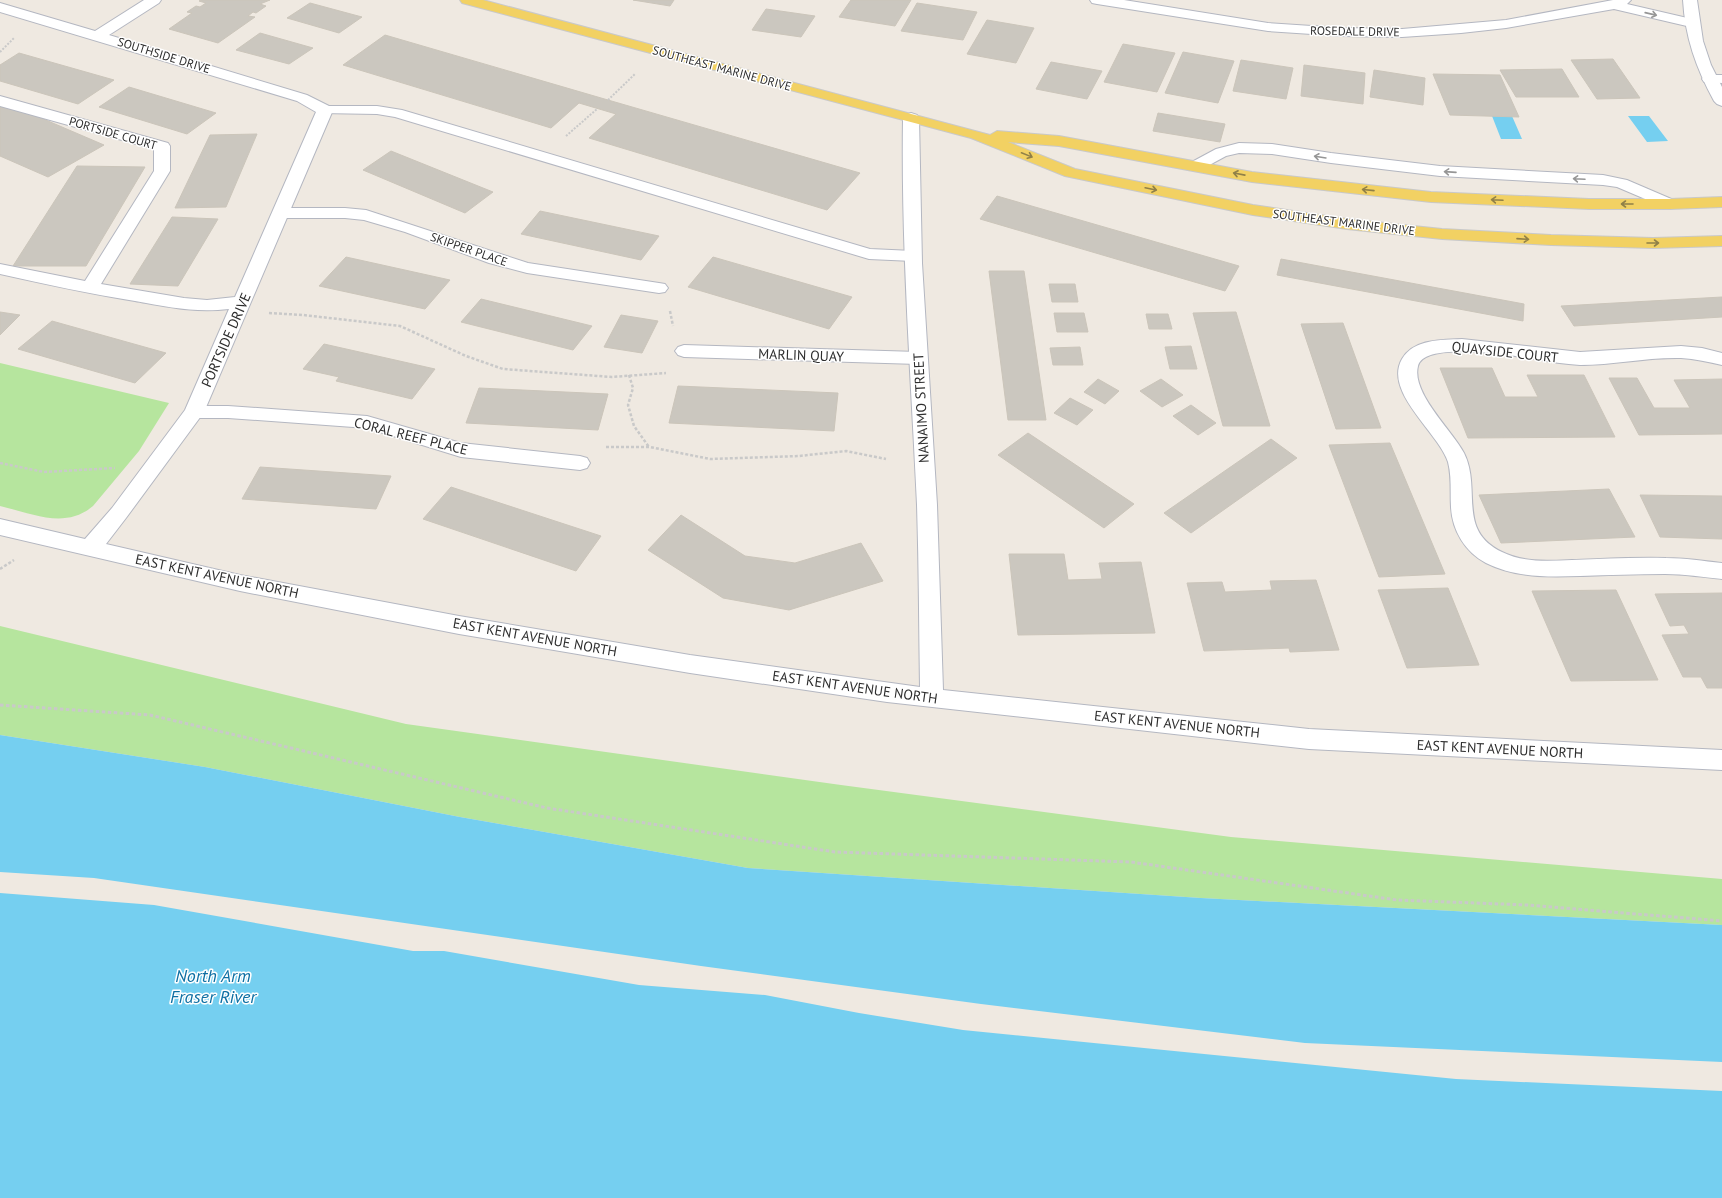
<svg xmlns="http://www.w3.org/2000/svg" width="1722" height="1198" font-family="'PT Sans',sans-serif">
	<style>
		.green { fill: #b6e59e }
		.water { fill: #75cff0 }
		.pier { fill: #efe9e1 }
		.building { fill: #cbc7bf; stroke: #cbc5ba }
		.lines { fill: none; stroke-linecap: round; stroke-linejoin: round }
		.lane-casing { stroke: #b4b7c1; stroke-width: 2 }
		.street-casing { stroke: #b4b7c1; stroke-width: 2 }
		.secondary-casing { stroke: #b4b7c1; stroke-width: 2 }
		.primary-casing { stroke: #c9c9c9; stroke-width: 2 }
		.path-far2 { stroke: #c9c9c9; stroke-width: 2; stroke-dasharray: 2 1.5; stroke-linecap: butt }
		.path-far1 { stroke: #c9c9c9; stroke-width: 2.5; stroke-dasharray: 3 2; stroke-linecap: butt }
		.path { stroke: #c9c9c9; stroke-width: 3; stroke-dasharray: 3.5 2.5; stroke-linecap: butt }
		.lane { fill: #fff; fill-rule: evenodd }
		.street { fill: #fff; fill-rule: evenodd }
		.secondary { fill: #fff; fill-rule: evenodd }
		.primary { fill: #f2d163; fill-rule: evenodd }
		.oneway { stroke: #969696 }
		.oneway2 { stroke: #908048 }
		.labels { text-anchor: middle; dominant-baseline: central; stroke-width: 3; stroke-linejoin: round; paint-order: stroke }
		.far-street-label { font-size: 12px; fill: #2e2e2e; stroke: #fff }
		.street-label { font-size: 14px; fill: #2e2e2e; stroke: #fff }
		.near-water-label { font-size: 18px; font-style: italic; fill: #0d6fa3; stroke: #fff }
	</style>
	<rect width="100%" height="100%" fill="#efe9e1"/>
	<path class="green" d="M0,363L169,403L139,451L93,506C65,530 31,513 0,506Z
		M0,626L406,724L841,785L1231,837L1722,879V925L1201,898L748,868L460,817L205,767L0,735Z"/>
	<path class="water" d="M1492,116H1512L1522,139H1501Z
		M1628,116H1649L1668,141L1647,142Z
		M0,735L205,767L460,817L748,868L1201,898L1722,925V1198H0Z"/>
	<path class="pier" d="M0,872L94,878L701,966L981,1004L1305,1043L1722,1062V1091L1456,1079L963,1030L859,1013L765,995L639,985L444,951H413L154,905L0,893Z"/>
	<path class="building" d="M201,0H270L260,4L266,6L256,13L253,12L248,16L255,17L218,43L169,29L192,13L187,12L196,6L200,7L206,3L199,1Z
		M633,0H674L670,6Z
		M851,0H911L895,26L839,17Z
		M310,3L362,17L339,33L287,18Z
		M917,3L977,12L963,40L901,31Z
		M766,9L815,16L801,37L752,30Z
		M987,20L1034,28L1016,63L967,54Z
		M260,33L313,48L289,64L236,50Z
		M385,35L608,100L860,173L827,210L589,138L616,114L579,103L551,128L343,65Z
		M1123,44L1175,53L1157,92L1104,82Z
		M1183,52L1234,61L1218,103L1165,93Z
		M19,53L114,80L78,104L0,81V65Z
		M1613,59L1640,98L1597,99L1571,60Z
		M1241,60L1293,68L1286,99L1233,91Z
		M1051,62L1102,71L1087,99L1036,89Z
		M1304,65L1365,73L1363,104L1301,96Z
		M1562,69L1579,97H1516L1500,70Z
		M1374,70L1425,78L1423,105L1370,97Z
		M1433,74L1500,75L1519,117L1450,115Z
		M129,87L216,113L187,134L99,107Z
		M6,103L104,145L48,177L0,156V106Z
		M1158,113L1225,124L1220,142L1153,131Z
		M257,134L226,207L175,208L210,135Z
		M391,151L493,192L465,213L363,170Z
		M77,166L145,167L86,266H13Z
		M997,196L1239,266L1225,291L980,219Z
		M540,211L659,236L641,260L521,234Z
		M172,217L218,219L178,286L130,284Z
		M346,257L450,280L425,309L319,286Z
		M713,257L852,297L829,329L688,287Z
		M1281,259L1524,304L1523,321L1277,275Z
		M989,271H1024L1046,420H1008Z
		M1049,284H1075L1078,302H1052Z
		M1722,297V317L1574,326L1561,306Z
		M481,299L592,326L573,350L461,322Z
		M0,312L20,315L0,335Z
		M1236,312L1270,426H1223L1193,313Z
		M1054,313H1084L1088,332H1057Z
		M1146,314H1168L1172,329H1149Z
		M621,315L658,321L642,353L604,347Z
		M52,321L166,353L135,383L18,349Z
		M1343,323L1381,428L1336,429L1301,324Z
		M324,344L435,369L412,399L336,381L339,377L303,369Z
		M1191,346L1197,369H1170L1165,347Z
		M1080,347L1083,365H1053L1050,348Z
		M1440,368H1492L1505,397H1538L1527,375H1584L1615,437L1468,438Z
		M1609,378H1637L1654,408H1690L1674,380L1722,379V434L1639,435Z
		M1098,379L1119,391L1105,404L1084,392Z
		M1161,379L1183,395L1162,407L1140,391Z
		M678,386L838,393L834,431L669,423Z
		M479,388L608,394L598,430L466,423Z
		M1070,398L1093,410L1077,425L1054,413Z
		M1191,405L1216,423L1198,435L1173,416Z
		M1028,433L1134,504L1104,528L998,455Z
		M1271,439L1297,458L1191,533L1164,513Z
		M1390,443L1445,574L1379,577L1329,445Z
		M260,467L391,476L376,509L242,499Z
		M451,487L601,536L576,571L423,519Z
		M1609,489L1635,537L1501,543L1479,495Z
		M1640,495L1722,496V539L1660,537Z
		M681,515L745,556L795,563L861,543L883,581L789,610L723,598L648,550Z
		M1009,554H1064L1068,580L1102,579L1099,563L1141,562L1155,633L1018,635Z
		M1316,580L1339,650L1290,652L1289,648L1204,651L1187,583L1222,582L1225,592L1272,590L1270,581Z
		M1448,588L1479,665L1407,668L1378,590Z
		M1616,590L1658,680L1571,681L1532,591Z
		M1722,593V688H1707L1701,677H1683L1662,635L1689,634L1684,625L1670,626L1655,594Z"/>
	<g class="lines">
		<g class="lane-casing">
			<path id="lane" d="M1709,75H1722V83L1704,82L1702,79L1704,76Z
				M325,106H377L402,110L870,249L913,251L919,252L921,256L919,260L913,261L869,259L395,117L377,114L320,113L318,110L320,107Z
				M1239,143L1272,144L1331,153L1440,166L1603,175L1627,180L1676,201L1678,204L1676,207L1670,209L1664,207L1617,187L1603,185L1440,176L1331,163L1272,154L1239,153L1226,156L1202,169L1196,171L1190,169L1188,166L1190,163L1216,149Z
				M281,208H345L366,210L528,263L659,283L665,284L668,288L665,292L659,293L527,273L489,263L405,232L364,220L345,218H281L275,216L273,213L275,210Z
				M684,345L918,352L924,354L927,358L924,362L918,364L684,357L678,355L675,351L678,347Z
				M194,406H228L367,416L461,443L580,456L587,458L590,463L587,468L580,470L461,457L367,428L228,418H194L187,417L185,412L187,407Z"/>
		</g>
		<g class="street-casing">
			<path id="street" d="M144,0H161L159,3L109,35L307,95L331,107L333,110L204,412L126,518L106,544L240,575L459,616L690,655L920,687C919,627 919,566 917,505C911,376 901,248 903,118L905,115L911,113L917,115L919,118L922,263L937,505L943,690L1309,729L1722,750V770L1309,749L887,702L690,673L459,634L240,591L0,535V519L85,539L112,508L185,410L229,309C195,313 169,307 135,301C90,294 45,284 0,274V264L85,281L154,171V149L0,106V96L168,143L170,146V171L101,284L184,298L207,300L235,297L316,112L297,101L0,12V3L95,31Z
				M1090,0H1124L1268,23L1342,28L1402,29L1506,20L1613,0H1631L1627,4L1696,20L1698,23L1696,26L1691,27L1614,9L1506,28L1461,33L1402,37L1342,36L1268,31L1097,4L1092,3Z
				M1462,339L1580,352L1681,346L1702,348L1722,353V365C1709,362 1695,359 1681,358C1648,357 1614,365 1580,365C1565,364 1550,362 1536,359C1516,356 1424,340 1418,366C1411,393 1452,430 1464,453C1482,489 1456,530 1502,552C1524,563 1549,561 1572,560C1603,559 1635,557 1666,558C1685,558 1703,561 1722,563V579C1703,577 1684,574 1665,574C1637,574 1609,575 1580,576C1548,577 1516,578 1486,563C1465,552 1452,530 1451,507C1450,492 1452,477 1448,462C1439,433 1383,392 1402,359C1414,339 1440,340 1462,339Z"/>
		</g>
		<g class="secondary-casing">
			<path id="secondary" d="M1683,0H1697L1703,41L1711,65L1722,87V106L1717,104L1714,101C1696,68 1685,37 1683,0Z"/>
		</g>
		<g class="primary-casing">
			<path id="primary" d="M460,0H483L990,135L997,131L1059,136L1252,172L1431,192L1589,199H1670L1722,197V207L1670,209H1589L1431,202L1252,182L1059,146L1008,142L1075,169L1253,205L1347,219L1442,229L1551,235L1653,238L1722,236V246L1653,248L1551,245L1442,239L1347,229L1253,215L1065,176L971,138L462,3Z"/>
		</g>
		<path class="path-far2" d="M0,52L14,38
			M608,100L635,74
			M566,136L597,109"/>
		<path class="path-far1" d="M670,311L673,326
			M269,313L303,315L400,326L466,356L503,369L612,377L666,373
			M629,375L633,388L628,405L634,426L649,447
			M606,447H650L710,459L799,456L846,451L886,459
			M0,463L44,472L115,468
			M0,569L14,560"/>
		<path class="path" d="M0,705L150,715L547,808L835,852L1131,862L1397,900L1527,905L1722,921"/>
		<use href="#lane" class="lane"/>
		<use href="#street" class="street"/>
		<use href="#secondary" class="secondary"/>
		<use href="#primary" class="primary"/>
	</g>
	<defs><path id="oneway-shaft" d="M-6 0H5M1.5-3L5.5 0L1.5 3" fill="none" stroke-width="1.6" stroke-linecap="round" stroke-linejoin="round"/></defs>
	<g class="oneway">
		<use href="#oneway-shaft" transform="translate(1651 14) rotate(13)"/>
		<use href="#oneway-shaft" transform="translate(1320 157) rotate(-171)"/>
		<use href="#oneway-shaft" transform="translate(1450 172) rotate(-176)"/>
		<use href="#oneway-shaft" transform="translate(1579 179) rotate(-177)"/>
	</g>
	<g class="oneway2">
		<use href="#oneway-shaft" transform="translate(1027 155) rotate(22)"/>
		<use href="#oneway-shaft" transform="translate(1239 174) rotate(-169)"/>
		<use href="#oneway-shaft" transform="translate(1151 189) rotate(12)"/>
		<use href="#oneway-shaft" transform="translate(1368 190) rotate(-174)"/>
		<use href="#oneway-shaft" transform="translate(1497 200) rotate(-177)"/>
		<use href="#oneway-shaft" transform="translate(1627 204) rotate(-180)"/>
		<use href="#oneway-shaft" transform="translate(1523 239) rotate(4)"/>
		<use href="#oneway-shaft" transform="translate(1653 243)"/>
	</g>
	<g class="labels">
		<g class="far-street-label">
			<text transform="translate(1355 31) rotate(1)">ROSEDALE DRIVE</text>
			<text transform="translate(164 55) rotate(17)">SOUTHSIDE DRIVE</text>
			<text transform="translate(722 68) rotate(15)">SOUTHEAST MARINE DRIVE</text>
			<text transform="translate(113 133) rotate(16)">PORTSIDE COURT</text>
			<text transform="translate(1344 222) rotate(7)">SOUTHEAST MARINE DRIVE</text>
			<text transform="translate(469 249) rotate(19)">SKIPPER PLACE</text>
		</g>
		<g class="street-label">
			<text transform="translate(226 340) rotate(-66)">PORTSIDE DRIVE</text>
			<text transform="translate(1505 352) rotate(6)">QUAYSIDE COURT</text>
			<text transform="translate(801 355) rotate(2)">MARLIN QUAY</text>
			<text transform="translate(921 408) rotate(-93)">NANAIMO STREET</text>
			<text transform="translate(411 436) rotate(14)">CORAL REEF PLACE</text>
			<text transform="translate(217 576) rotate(12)">EAST KENT AVENUE NORTH</text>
			<text transform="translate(535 637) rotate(10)">EAST KENT AVENUE NORTH</text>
			<text transform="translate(855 687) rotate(8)">EAST KENT AVENUE NORTH</text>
			<text transform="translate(1177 724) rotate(6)">EAST KENT AVENUE NORTH</text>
			<text transform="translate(1500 749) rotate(3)">EAST KENT AVENUE NORTH</text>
		</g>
		<g class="near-water-label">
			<text x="213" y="975">North Arm<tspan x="213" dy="21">Fraser River</tspan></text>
		</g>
	</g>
</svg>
